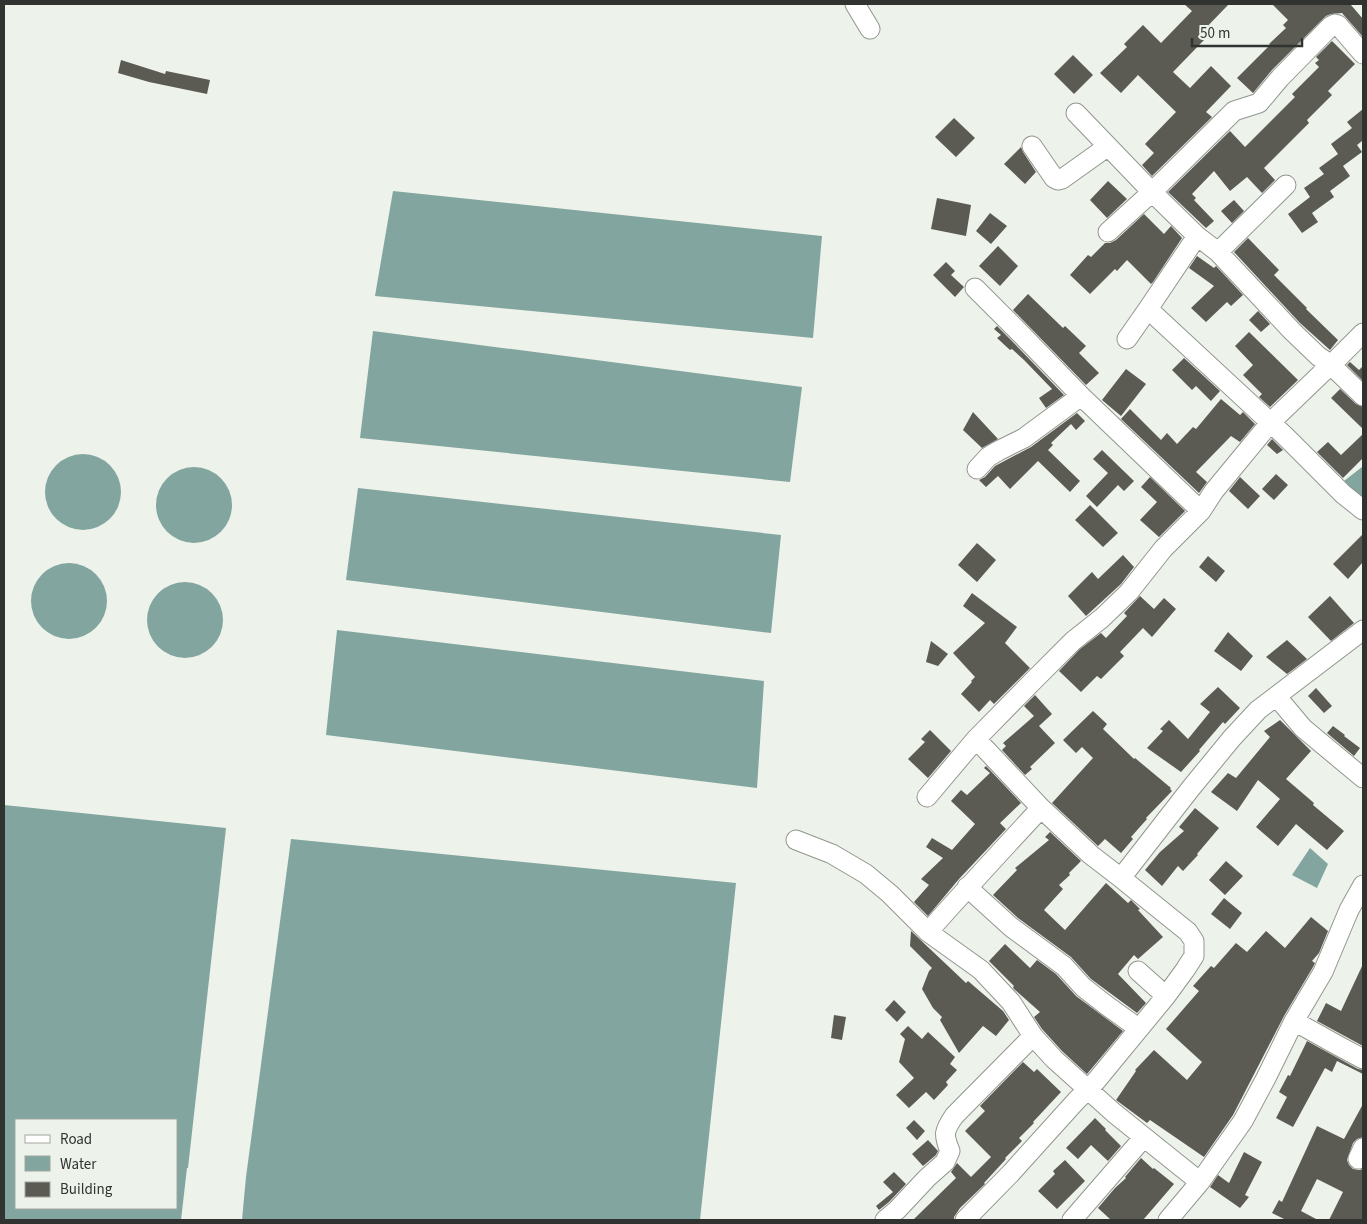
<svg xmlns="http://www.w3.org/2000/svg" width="1367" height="1224" font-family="'Source Sans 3',sans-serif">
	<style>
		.water { fill: #82a69f; fill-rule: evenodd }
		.building { fill: #5b5b54 }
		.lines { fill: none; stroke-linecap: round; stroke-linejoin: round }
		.minor-casing { stroke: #91968e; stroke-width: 21 }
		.minor { stroke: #fff; stroke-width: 19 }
	</style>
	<rect width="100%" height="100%" fill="#edf2ea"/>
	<path class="water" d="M393,191L822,236L813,338L375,296Z
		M373,331L802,387L790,482L360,438Z
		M45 492a38 38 0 1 1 76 0a38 38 0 1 1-76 0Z
		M156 505a38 38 0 1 1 76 0a38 38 0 1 1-76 0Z
		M1362,467L1363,468V504L1344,485V481Z
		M358,488L781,535L771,633L346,580Z
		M31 601a38 38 0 1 1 76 0a38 38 0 1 1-76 0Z
		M147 620a38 38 0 1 1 76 0a38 38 0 1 1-76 0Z
		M337,630L764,681L757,788L326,735Z
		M4,805L226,828L188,1168H187L181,1220H4ZM16,1120H176V1208H16Z
		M291,839L736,883L700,1220H242L246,1177Z
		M1310,848L1328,864L1317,888L1292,875Z"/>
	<path class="building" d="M1184,4H1229L1199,35L1204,40L1173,72L1190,88L1211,66L1231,86L1206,112L1212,117L1152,176L1142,165L1154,153L1145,144L1176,112L1138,75L1121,93L1100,73L1127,47L1124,44L1143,25L1161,43L1192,11Z
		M1272,4H1352L1351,5L1363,19V37L1342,13L1331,14L1326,16L1272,70L1253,93L1237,78L1270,45L1269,44L1286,28L1283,25L1288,20Z
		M1332,41L1355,64L1328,91L1332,95L1307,120L1309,123L1264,168L1275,180L1262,193L1247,177L1230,191L1214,171L1192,194L1196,198L1194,200L1214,221L1206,228L1168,192L1230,131L1245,147L1295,97L1292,94L1319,67L1315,63L1319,60L1316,57Z
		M1073,55L1093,75L1074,94L1054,74Z
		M121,60L165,74L166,71L210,80L207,94L149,82L118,73Z
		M1363,109V143L1362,141L1357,145L1362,152L1343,166L1350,176L1330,191L1334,197L1312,213L1318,222L1302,233L1288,214L1310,197L1304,188L1324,174L1319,168L1338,154L1331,144L1352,128L1347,122Z
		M954,118L975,138L956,157L935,137Z
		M1021,147L1023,152L1036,172L1025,184L1004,164Z
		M1108,181L1127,199L1107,218L1090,200Z
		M937,198L971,205L966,236L931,229Z
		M1234,200L1244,211L1232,223L1221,211Z
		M990,213L1007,226L991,244L976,231Z
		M1144,214L1164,234L1171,226L1182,238L1153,282L1151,284L1127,260L1117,271L1115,269L1090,294L1070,275L1088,255L1091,257L1105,243H1110L1116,240Z
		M1248,238L1279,270L1274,275L1307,308L1306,309L1338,340L1330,350L1300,323L1234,252Z
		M998,246L1018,266L1000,286L979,266Z
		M1197,256L1214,268L1216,266L1243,295L1231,306L1227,302L1206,322L1191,308L1214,286L1189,268Z
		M946,262L955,271L951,275L964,287L955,297L933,275Z
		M1028,294L1063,328L1065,326L1086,346L1079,353L1099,373L1086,385L1013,310Z
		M1258,311L1270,324L1261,332L1249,320Z
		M997,326L1011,340L1064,395L1046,408L1039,398L1052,389L1024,360L1012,349L1010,350L997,338L1001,335L994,329Z
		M1249,332L1298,380L1270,407L1259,397L1262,394L1243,375L1253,365L1235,346Z
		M1184,358L1220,391L1211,401L1196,386L1192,390L1172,370Z
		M1350,362L1359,370L1363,366V381L1347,365Z
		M1126,369L1146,384L1121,416L1102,400Z
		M1340,389L1356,404L1363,407V429L1331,398Z
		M1221,399L1240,415L1243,412L1255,424L1240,442L1231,436L1196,472L1207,482L1199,493L1121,419L1130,409L1161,440L1167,433L1177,444L1193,427L1196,429Z
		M973,412L998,439L982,448L963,430Z
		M1077,413L1085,421L1076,430L1071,424L1051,443L1053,445L1048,450L1080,481L1070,492L1038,461L1010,489L998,476L986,487L979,480L985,477L995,466L1031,447Z
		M1363,434V458L1343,478L1317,452L1328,442L1341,455Z
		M1272,439L1283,450L1277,454L1267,445Z
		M1102,450L1134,481L1124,491L1118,485L1097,507L1086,496L1108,473L1093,459Z
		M1276,474L1288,485L1274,500L1262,489Z
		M1150,477L1185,511L1159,537L1140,520L1157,502L1141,487Z
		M1240,477L1260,496L1248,509L1229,491Z
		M1090,505L1118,533L1103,547L1075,520Z
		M1363,534V562L1348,579L1333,564Z
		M977,543L996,560L977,582L958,565Z
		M1123,555L1134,567L1121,584L1086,616L1068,596L1092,572L1098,579Z
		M1208,556L1225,571L1216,582L1199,567Z
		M972,593L1017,627L1005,643L1030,668L994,704L990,700L979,712L961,694L972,682L971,681L975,677L953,653L985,623L963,606Z
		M1140,596L1154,609L1164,598L1176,609L1152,637L1143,628L1120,652L1124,656L1101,679L1097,676L1081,692L1059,671L1080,649L1101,633L1106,638L1127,616L1124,613Z
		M1330,596L1354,623L1331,641L1308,617Z
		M1228,632L1253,656L1241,671L1214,651Z
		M1287,640L1307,659L1287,674L1266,657Z
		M931,641L948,654L938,666L926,662Z
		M1218,687L1240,708L1225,724L1223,722L1199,750L1200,751L1181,772L1147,748L1163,731L1160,729L1169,720L1188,739L1210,712L1200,704Z
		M1316,688L1332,706L1324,713L1308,696Z
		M1035,695L1052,714L1039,726L1055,743L1030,767L1032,769L1025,775L1002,750L1006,746L1003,743L1034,716L1024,706Z
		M1093,711L1107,724L1103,729L1134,759L1135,758L1171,788L1170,789L1172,791L1146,818L1147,819L1131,837L1133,839L1121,853L1105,839L1098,846L1052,803L1093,758L1082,747L1076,753L1063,740Z
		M1280,720L1311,751L1286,779L1314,803L1313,805L1344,831L1327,850L1296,824L1278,846L1256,827L1280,799L1258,780L1237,811L1211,792L1228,773L1236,778L1270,737L1264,731Z
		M1333,726L1345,735L1344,736L1360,748L1354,756L1327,733Z
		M930,730L951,751L928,778L908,759L925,742L921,739Z
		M986,766L1021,803L1000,823L1006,829L959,879L928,916L914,902L929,885L921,879L943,858L926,847L932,838L952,850L975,824L951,801L961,790L967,795L990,773L984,768Z
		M1195,808L1219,828L1197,854L1198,855L1183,871L1178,866L1162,886L1145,870L1160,852L1184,831L1179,827Z
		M1050,832L1081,861L1069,873L1070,875L1059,885L1063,889L1044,910L1065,930L1106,883L1128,903L1131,900L1140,909L1138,910L1163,937L1138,959L1134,955L1118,974L1146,1003L1137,1013L1091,979L1071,957L1018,918L993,895L1017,870L1015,868L1049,840L1045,837Z
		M1226,861L1243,876L1225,895L1209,880Z
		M1224,898L1242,913L1230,929L1211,914Z
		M1311,917L1328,931L1319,953L1312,961L1315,963L1313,967L1284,1016L1233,1115L1204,1157L1150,1120L1147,1123L1116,1100L1136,1071L1135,1070L1154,1050L1187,1080L1202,1062L1166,1029L1199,991L1193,986L1211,966L1214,968L1236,943L1247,952L1266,931L1285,948Z
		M911,931L966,983L968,981L1003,1011L1009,1020L996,1036L983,1026L959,1053L940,1020L942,1017L933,1008L922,989L929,971L932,968L910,946Z
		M1005,944L1030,968L1037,960L1056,974L1076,996L1123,1031L1087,1074L1062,1051L1042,1029L1034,1017L1040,1012L1014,989L1013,987L1014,986L989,961Z
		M1363,964V1046L1317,1021L1326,1003L1341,1011Z
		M894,1000L906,1012L897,1022L885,1010Z
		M834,1015L846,1017L842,1040L831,1038Z
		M908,1026L922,1039L928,1032L955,1057L950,1064L957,1070L946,1082L948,1085L934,1100L926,1092L909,1108L896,1095L914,1078L899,1062L905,1039L900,1034Z
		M1307,1041L1358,1069L1363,1070V1074L1337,1061L1332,1072L1325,1068L1293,1127L1276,1118L1287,1097L1279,1092L1288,1075L1290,1076Z
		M1023,1062L1034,1072L1037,1069L1061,1092L1033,1122L1034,1123L1019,1138L1022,1141L1005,1158L1006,1159L984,1183L985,1184L960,1208L954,1217V1220H913L956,1178L951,1172L957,1163L971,1177L991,1157L965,1131L985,1111L980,1106Z
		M1363,1104V1137L1357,1139L1353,1143L1347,1160L1349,1165L1353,1169L1359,1170L1363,1169V1220H1329L1343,1192L1317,1179L1301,1211L1318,1220H1286L1272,1213L1279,1200L1282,1202L1317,1126L1344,1139Z
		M1095,1118L1106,1129L1105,1130L1121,1146L1108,1161L1091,1145L1078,1159L1066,1148Z
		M914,1120L925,1131L917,1140L906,1128Z
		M928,1140L938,1151L936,1155L923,1166L912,1154Z
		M1244,1152L1262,1162L1245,1195L1249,1197L1240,1208L1210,1187L1218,1175L1229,1183Z
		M1141,1158L1153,1169L1154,1168L1174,1184L1143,1220H1111L1098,1208L1115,1188L1126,1178L1125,1177Z
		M1065,1160L1085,1181L1057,1209L1038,1191L1055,1174L1053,1171Z
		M894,1172L906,1184L889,1202L879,1210L876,1206L893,1192L883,1182Z"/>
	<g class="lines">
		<g class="minor-casing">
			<path id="minor" d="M855,4L870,29
				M1076,113L1152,192L1197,236L1218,252L1292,331L1318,356L1331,365L1363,333
				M1032,146L1054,178L1058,180L1062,179L1107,147
				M1108,232L1152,192L1234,111L1259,103L1280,78L1331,26L1335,24L1338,25L1363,54
				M1218,252L1286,185
				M975,288L1019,332L1081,396L1201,511
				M1148,309L1285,436L1343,494L1363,510
				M1127,339L1148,309L1197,236
				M977,469L988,457L998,451L1024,438L1081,396
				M1277,697L1303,728L1363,778
				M927,797L976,739L1033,681L1073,641L1102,618L1129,592L1163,549L1201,511L1214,491L1270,423L1323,372L1331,365L1363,396
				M1041,808L1091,855L1121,878
				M796,840L832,854L866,874L890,894L928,932L981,970L1011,1002L1033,1036L1054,1059L1114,1113L1200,1182L1168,1220
				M967,887L1011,927L1064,966L1083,987L1106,1005L1138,1028
				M928,932C965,890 1003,849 1041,808L976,739
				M1138,971L1166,996
				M1294,1021L1337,1045L1363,1059
				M1358,1159L1363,1148
				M1200,1182L1243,1121L1266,1078L1294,1021L1323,972L1349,910L1363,885
				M885,1220L897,1210L927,1178L945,1162L950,1151C943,1134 944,1131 954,1116L1033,1036
				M965,1220L1011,1173L1076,1101L1096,1081L1166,996L1185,970L1194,956V941L1188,932L1121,878L1191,788L1232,738L1258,710L1363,630
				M1072,1220L1144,1137"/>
		</g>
		<use href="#minor" class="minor"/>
	</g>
	<rect width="1367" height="1224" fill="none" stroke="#313330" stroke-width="10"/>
	<rect x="15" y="1119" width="162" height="90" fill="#edf2ea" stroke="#a2a6a0"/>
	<rect x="25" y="1135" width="25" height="8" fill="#ffffff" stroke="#a2a6a0"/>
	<text x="60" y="1144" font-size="15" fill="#313330">Road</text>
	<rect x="25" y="1156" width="25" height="15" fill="#82a69f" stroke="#a2a6a0"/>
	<text x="60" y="1169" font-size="15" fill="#313330">Water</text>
	<rect x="25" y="1182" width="25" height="15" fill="#5b5b54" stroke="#a2a6a0"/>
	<text x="60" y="1194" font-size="15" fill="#313330">Building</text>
	<path d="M1192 38v8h110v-8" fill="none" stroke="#313330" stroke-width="2.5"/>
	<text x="1200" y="38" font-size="15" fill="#313330" stroke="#edf2ea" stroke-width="4" paint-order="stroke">50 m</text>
</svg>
